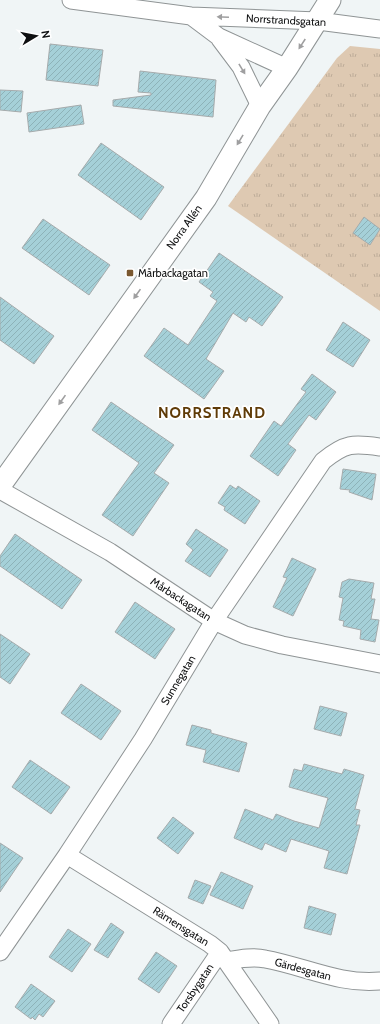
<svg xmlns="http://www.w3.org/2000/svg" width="380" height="1024" font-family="Cabin,sans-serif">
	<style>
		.park { fill: url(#park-tufts) }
		.building { fill: url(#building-hatch); stroke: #a6abac }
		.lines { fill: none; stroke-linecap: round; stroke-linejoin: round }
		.minor-casing { stroke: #8f9495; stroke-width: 19 }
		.tertiary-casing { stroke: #8f9495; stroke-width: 23 }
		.minor { stroke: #fff; stroke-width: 17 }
		.tertiary { stroke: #fff; stroke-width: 21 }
		.oneway { fill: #9f9fa0 }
		.poi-dot { fill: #7a5830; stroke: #fff; stroke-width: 1.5 }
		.labels { text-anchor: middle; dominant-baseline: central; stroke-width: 3.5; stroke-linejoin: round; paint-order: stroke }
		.street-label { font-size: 11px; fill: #0f1011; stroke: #fff }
		.poi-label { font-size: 11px; fill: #0f1011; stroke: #fff; text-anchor: start }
		.district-label { font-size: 15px; font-weight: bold; letter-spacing: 1px; fill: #5f3b07; stroke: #fff }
	</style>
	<defs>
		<pattern id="park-tufts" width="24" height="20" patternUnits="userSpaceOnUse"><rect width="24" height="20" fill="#dec9b2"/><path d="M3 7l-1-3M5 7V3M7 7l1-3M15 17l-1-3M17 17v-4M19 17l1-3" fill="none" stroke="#bdac98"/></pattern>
		<pattern id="building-hatch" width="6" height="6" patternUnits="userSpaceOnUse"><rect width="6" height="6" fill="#a5d0d8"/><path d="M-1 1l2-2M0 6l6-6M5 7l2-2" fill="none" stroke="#8db2b8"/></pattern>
	</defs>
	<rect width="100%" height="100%" fill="#f0f5f6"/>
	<path class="park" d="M350,46L380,49V311L228,206L337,58Z"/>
	<path class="building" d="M50,44L103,50L98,86L46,80Z
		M140,71L216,80L213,117L113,106V100L151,95V93L138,92Z
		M0,90L23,91L21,112L0,110Z
		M81,105L84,124L29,132L27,113Z
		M101,143L164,187L141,220L78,175Z
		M364,217L380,229L370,245L353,233Z
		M43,219L110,265L89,295L22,248Z
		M219,253L283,297L262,326L249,317L246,322L233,313L206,359L224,371L204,399L144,356L164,328L188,345L217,301L210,296L213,292L199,282Z
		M0,297L54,336L34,364L0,340Z
		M343,322L370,340L353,367L326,350Z
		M312,374L336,392L316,420L309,415L288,444L296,450L278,476L250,456L274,421L281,426L306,392L301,389Z
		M111,402L174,445L154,473L169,483L133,536L102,515L139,463L92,430Z
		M343,469L376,474L372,500L349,492L350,490L340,489Z
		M230,485L236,489L238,486L260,501L245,524L224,510L225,507L218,503Z
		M196,529L228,550L210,577L185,561L193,550L186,544Z
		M15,534L82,580L62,609L0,566V556Z
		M292,558L316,569L293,616L273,607L287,578L283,577Z
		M349,579L374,583L371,599H375L371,619L379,620L375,642L360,639L361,630L343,626L344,621L339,620L343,598L339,597L342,582Z
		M135,602L175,629L155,659L115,632Z
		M0,634L30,654L10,684L0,677Z
		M81,684L121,711L101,740L61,713Z
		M320,706L347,713L341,736L314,729Z
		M192,725L211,730V733L247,743L239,772L203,762L206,750L186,745Z
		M30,760L70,787L51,814L12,787Z
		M304,764L342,774L344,769L364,775L355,809L360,810L356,825H360L347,874L324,868L329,851L291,839L286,852L265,843L262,850L234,838L245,809L273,820L276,814L294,821L319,828L328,798L289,787L294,769L302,771Z
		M173,817L194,833L178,854L157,838Z
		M0,843L23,858L0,892Z
		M221,872L253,886L243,909L210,895Z
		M195,880L211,886L203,904L188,898Z
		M309,906L336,914L331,935L304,928Z
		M111,923L124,932L108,958L94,950Z
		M68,929L91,944L72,972L49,957Z
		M156,952L177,966L159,993L138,979Z
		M31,984L55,1001L43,1017L39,1014L35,1020L32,1017L31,1019L15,1007Z"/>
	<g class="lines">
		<g class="minor-casing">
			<path id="minor" d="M71,0L191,16L318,21L380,29
				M191,16L219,37L287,68
				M220,39L241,67L260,106
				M0,490L110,552L214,621L245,635L282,645L380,664
				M67,855L210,944L220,952L270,1024
				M0,952L67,855L143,739L214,621L323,461C345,443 353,443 380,447
				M226,961C238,959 253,956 265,959C304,966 340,985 380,981
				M171,1024L220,952"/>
		</g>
		<g class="tertiary-casing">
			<path id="tertiary" d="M0,486L206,198L260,106L287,68L330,0"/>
		</g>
		<use href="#minor" class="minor"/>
		<use href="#tertiary" class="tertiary"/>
	</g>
	<defs><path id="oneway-solid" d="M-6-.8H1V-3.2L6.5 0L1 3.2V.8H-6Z"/></defs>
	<g class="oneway">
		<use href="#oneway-solid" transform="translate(223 17) rotate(-178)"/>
		<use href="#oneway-solid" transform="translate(302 44) rotate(123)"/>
		<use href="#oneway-solid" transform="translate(242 69) rotate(59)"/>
		<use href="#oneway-solid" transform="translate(240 140) rotate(121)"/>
		<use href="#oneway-solid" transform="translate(137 294) rotate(125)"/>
		<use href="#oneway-solid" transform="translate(62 400) rotate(125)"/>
	</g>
	<rect class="poi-dot" x="126" y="269" width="8" height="8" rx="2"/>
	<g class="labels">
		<g class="street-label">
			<text transform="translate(286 20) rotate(3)">Norrstrandsgatan</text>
			<text transform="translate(184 227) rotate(-54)">Norra Allén</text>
			<text transform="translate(181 599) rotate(33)">Mårbackagatan</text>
			<text transform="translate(178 680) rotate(-59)">Sunnegatan</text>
			<text transform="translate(181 926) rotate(32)">Rämensgatan</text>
			<text transform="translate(303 969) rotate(15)">Gärdesgatan</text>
			<text transform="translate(195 988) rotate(-56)">Torsbygatan</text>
		</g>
		<g class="poi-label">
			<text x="138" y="273">Mårbackagatan</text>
		</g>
		<g class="district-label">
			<text x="212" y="413">NORRSTRAND</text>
		</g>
	</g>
	<g transform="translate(36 36) rotate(80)" stroke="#ffffff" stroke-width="3" paint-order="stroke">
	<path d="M0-3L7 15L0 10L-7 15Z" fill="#0f1011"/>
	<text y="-6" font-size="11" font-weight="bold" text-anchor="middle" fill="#0f1011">N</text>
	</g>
</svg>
